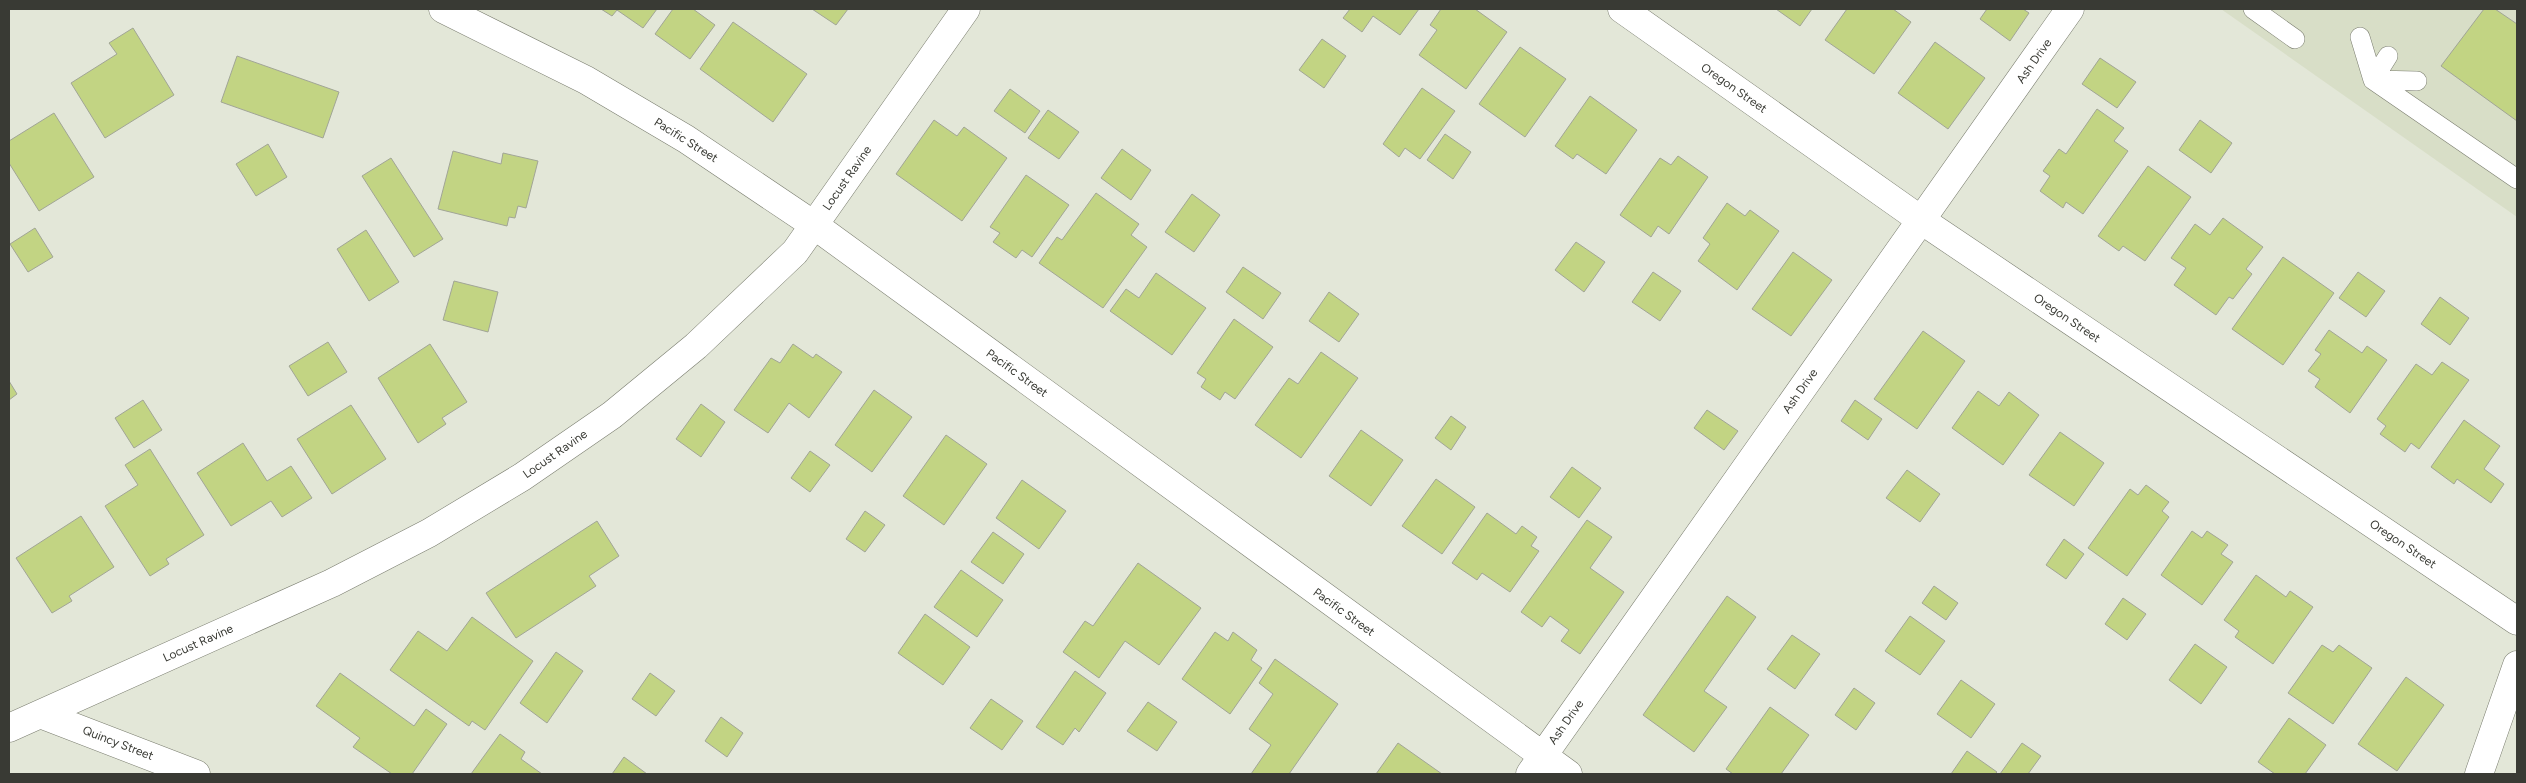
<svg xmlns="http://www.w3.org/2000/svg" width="2526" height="783" font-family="Figtree,sans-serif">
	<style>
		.built { fill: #d8dec7 }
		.building { fill: #c2d483; stroke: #a1a596 }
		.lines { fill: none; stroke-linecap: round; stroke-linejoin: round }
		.service-casing { stroke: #7a7d6f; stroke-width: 20 }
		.minor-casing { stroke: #7a7d6f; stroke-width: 29 }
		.secondary-casing { stroke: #7a7d6f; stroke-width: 29 }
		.service { stroke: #fff; stroke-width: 19 }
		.minor { stroke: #fff; stroke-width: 28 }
		.secondary { stroke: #fff; stroke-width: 28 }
		.labels { text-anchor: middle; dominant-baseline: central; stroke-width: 5; stroke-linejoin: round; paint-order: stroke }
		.street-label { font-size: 12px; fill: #393a34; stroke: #fff }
	</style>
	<rect width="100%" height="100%" fill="#e3e7d8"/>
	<path class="built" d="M2221,9H2517V217Z"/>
	<path class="building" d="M601,9H657L643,28L617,10L612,16Z
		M673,9H693L715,25L690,59L655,34Z
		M812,9H848L836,25Z
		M1350,9H1419L1400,35L1373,16L1362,32L1343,18Z
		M1441,9H1475L1507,32L1466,89L1419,55L1437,30L1430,25Z
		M1776,9H1812L1800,26Z
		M1847,9H1893L1911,22L1874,74L1825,40Z
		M1987,9H2023L2029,13L2010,41L1980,19Z
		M2484,9H2495L2517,24V121L2441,66Z
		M733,22L807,74L773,122L700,69Z
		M133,28L174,95L105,138L71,83L117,54L109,43Z
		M1322,39L1346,56L1324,88L1299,70Z
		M1935,42L1985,78L1948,129L1898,93Z
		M1520,47L1566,79L1525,137L1479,104Z
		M237,56L339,92L323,138L221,102Z
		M2100,58L2136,82L2117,108L2082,84Z
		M1422,88L1455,111L1420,159L1405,148L1399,157L1383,144Z
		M1010,89L1040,111L1025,133L994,111Z
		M1590,96L1637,130L1606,174L1577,154L1573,159L1555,146Z
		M2097,109L2124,128L2114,141L2128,151L2083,214L2066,202L2063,208L2040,191L2050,176L2043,171L2059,149L2066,154Z
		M1048,110L1079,132L1059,159L1028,138Z
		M54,113L94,177L39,211L9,163V141Z
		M934,120L957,136L964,127L1007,158L962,221L896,174Z
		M2200,120L2232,143L2211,173L2179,150Z
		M1445,134L1471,152L1453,179L1427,160Z
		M268,144L287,177L256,196L236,164Z
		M1122,149L1151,170L1131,200L1101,178Z
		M453,151L501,164L503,153L538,161L526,208L518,206L515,218L509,217L507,226L438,209Z
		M1678,156L1708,177L1669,234L1658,226L1651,237L1620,215L1660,158L1671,165Z
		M391,158L443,239L414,257L362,176Z
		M2148,166L2191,197L2145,261L2123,246L2119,251L2098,236Z
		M1026,175L1069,205L1032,257L1022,250L1016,258L993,242L1000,233L990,227Z
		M1096,193L1139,224L1131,235L1147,247L1103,308L1039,263L1057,237L1062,240Z
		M1192,194L1220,215L1194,252L1165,232Z
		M1727,203L1745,216L1750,210L1779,231L1737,290L1698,261L1710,244L1703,238Z
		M2223,218L2263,247L2246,269L2252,274L2233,299L2229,297L2216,315L2174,285L2186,268L2171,258L2195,224L2210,235Z
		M35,228L53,257L28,272L10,244Z
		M366,230L399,282L369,301L337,249Z
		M1576,242L1605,262L1584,292L1555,270Z
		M1793,252L1832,280L1791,336L1752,309Z
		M2283,257L2334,293L2283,365L2232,329Z
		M1243,267L1281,293L1263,319L1226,292Z
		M1653,272L1681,291L1660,321L1632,302Z
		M2358,272L2385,291L2366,317L2339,298Z
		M1156,273L1206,308L1172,355L1110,311L1126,289L1139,298Z
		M454,281L498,292L488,332L443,320Z
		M1329,292L1359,314L1339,342L1309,321Z
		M2440,297L2469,318L2450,345L2421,324Z
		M1234,319L1273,347L1235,399L1225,392L1220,400L1201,387L1206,379L1197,373Z
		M2329,330L2362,353L2367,346L2387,360L2350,413L2315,387L2320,379L2308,371L2321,354L2315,350Z
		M1923,331L1965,361L1917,429L1874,399Z
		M328,342L347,372L308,396L289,366Z
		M430,344L467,402L442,418L446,424L418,443L378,378Z
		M793,344L813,358L816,354L842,372L809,418L789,403L768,433L734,410L771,358L780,363Z
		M1321,352L1358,378L1301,458L1255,425L1289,378L1298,384Z
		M2442,362L2469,380L2419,449L2411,443L2405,452L2380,434L2386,426L2377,419L2416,364L2432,375Z
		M9,381L17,394L9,400Z
		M874,390L912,417L872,472L835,445Z
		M1978,391L1999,406L2009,392L2039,415L2003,465L1952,428Z
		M143,400L162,430L134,448L115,418Z
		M1855,400L1882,419L1868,440L1841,421Z
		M701,404L725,422L701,457L676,439Z
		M351,405L386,459L332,494L297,439Z
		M1707,410L1738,431L1724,450L1694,428Z
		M1451,416L1466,427L1451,450L1435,438Z
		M2464,420L2500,446L2484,469L2504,484L2491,503L2457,479L2454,484L2431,467Z
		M1361,430L1403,460L1371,506L1329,476Z
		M2060,432L2104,463L2074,506L2029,475Z
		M946,435L987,464L944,525L903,496Z
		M243,443L267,481L291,466L312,498L282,517L271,501L231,526L197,473Z
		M150,449L204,535L166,559L169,564L150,576L105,506L138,485L125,465Z
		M810,451L830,465L810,492L791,478Z
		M1572,467L1601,488L1579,518L1550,497Z
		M1907,470L1940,494L1920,522L1886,498Z
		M1436,479L1475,507L1442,554L1402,526Z
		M1022,480L1066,511L1039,549L996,518Z
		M2146,485L2169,502L2162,511L2169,517L2127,576L2088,548L2130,489L2138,495Z
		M865,511L885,525L865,552L846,539Z
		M1487,513L1516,534L1522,526L1537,537L1531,546L1539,551L1510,592L1482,573L1477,580L1452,563Z
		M81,516L114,567L69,596L72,601L52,613L16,558Z
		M1587,520L1612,537L1590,568L1624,592L1580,654L1561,641L1569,630L1550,616L1542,627L1521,612Z
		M597,521L619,556L589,576L596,586L516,638L486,593Z
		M2192,531L2202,538L2207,531L2228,545L2221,554L2233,562L2202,605L2161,575Z
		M993,532L1024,554L1003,584L971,562Z
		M2064,539L2084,554L2066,579L2046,565Z
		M1138,563L1201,608L1159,665L1125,641L1099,678L1063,652L1085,621L1093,626Z
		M961,570L1003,600L977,637L934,607Z
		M2256,575L2286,597L2290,591L2313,607L2273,664L2235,637L2239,631L2224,620Z
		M1934,586L1958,603L1946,620L1922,603Z
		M1727,596L1756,617L1704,691L1727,707L1694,752L1643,715Z
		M2123,598L2146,614L2127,640L2105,624Z
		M925,614L970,647L943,685L898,653Z
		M1910,616L1945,641L1920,675L1885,651Z
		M472,617L533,661L485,730L472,721L469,726L390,670L418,631L447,651Z
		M1215,632L1228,641L1233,632L1257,650L1251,660L1262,668L1230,714L1182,679Z
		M1792,635L1820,654L1795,689L1767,669Z
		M2195,644L2227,667L2201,704L2169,680Z
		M2322,645L2333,652L2339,645L2372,668L2333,724L2288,693Z
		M556,652L583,671L547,723L520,703Z
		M1275,659L1338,704L1289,774H1251L1271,745L1249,729L1273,694L1259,683Z
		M1075,671L1106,693L1079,732L1075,728L1063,745L1036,727Z
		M340,673L414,726L426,709L447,724L412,774H392L353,747L360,738L316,706Z
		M650,673L675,691L656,716L632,699Z
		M2406,677L2444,705L2397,771L2358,744Z
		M1961,680L1995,704L1971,738L1937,714Z
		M1854,688L1875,703L1856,730L1835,715Z
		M991,699L1023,721L1002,750L970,728Z
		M1148,702L1177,722L1157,751L1127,731Z
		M1770,707L1809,735L1781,774H1733L1726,769Z
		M721,717L743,733L727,757L705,741Z
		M2289,718L2326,745L2305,774H2275L2258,762Z
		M500,734L525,752L521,759L542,774H471Z
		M1398,743L1442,774H1376Z
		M2022,743L2041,756L2028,774H2000Z
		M1967,751L1997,772L1995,774H1951Z
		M624,757L647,774H612Z"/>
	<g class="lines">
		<g class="service-casing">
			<path id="service" d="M2253,9L2295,39
				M2360,37L2373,80L2517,179
				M2388,56L2373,80L2417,81"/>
		</g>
		<g class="minor-casing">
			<path id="minor" d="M443,9L586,80L686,139L814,225L1568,774
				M1622,9L1921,220L2517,621
				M40,714L196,774
				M9,728L332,583L429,533L522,477L612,415L696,346L795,252L966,9
				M1530,774L2070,9"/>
		</g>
		<g class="secondary-casing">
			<path id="secondary" d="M2479,774L2517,665"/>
		</g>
		<use href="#service" class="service"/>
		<use href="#minor" class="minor"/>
		<use href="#secondary" class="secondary"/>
	</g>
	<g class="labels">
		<g class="street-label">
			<text transform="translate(2034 61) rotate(-55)">Ash Drive</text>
			<text transform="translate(1734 88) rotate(35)">Oregon Street</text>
			<text transform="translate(686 140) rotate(32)">Pacific Street</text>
			<text transform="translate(847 178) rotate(-55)">Locust Ravine</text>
			<text transform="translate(2067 318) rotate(34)">Oregon Street</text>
			<text transform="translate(1017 373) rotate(36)">Pacific Street</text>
			<text transform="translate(1800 391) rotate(-55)">Ash Drive</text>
			<text transform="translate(555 454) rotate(-35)">Locust Ravine</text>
			<text transform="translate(2403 544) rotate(34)">Oregon Street</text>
			<text transform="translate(1344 612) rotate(36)">Pacific Street</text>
			<text transform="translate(198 643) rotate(-24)">Locust Ravine</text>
			<text transform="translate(1566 722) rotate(-55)">Ash Drive</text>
			<text transform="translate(118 743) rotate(21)">Quincy Street</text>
		</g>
	</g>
	<rect width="2526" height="783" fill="none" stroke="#393a34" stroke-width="20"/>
</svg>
